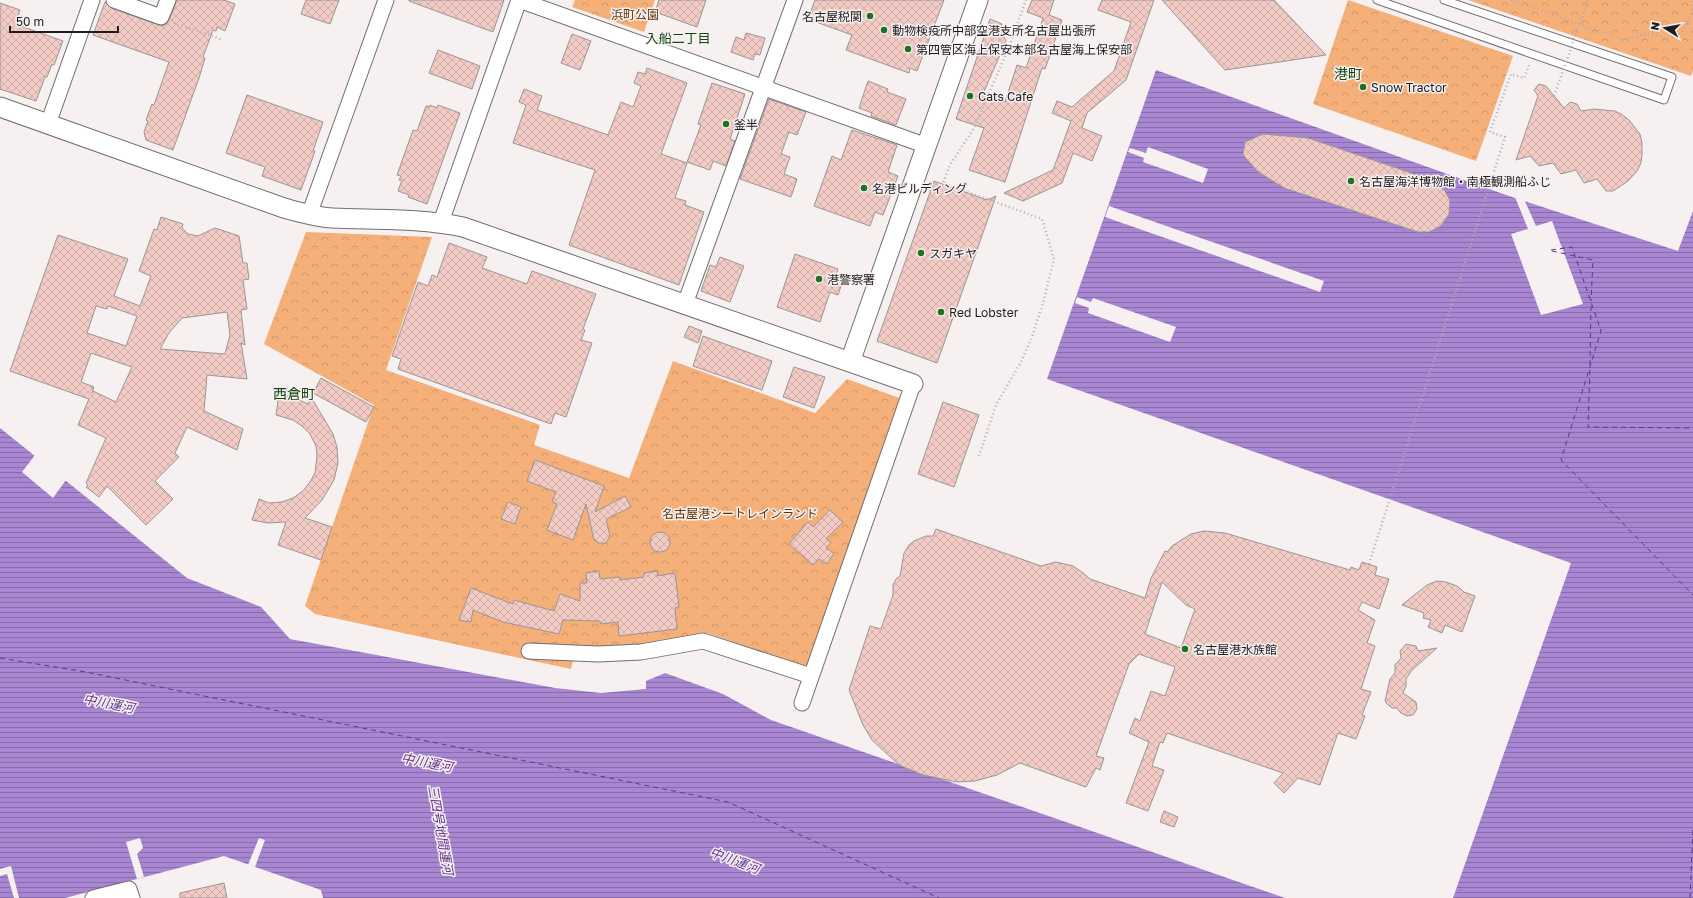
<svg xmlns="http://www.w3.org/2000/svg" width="1693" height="898" font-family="'Golos Text','Noto Sans JP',sans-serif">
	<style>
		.park { fill: url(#park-crowns) }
		.water { fill: url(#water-rules) }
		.pier { fill: #f6f0f1 }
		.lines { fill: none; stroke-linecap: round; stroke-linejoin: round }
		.ferry { stroke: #62358f; stroke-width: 1; stroke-dasharray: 5 4; stroke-linecap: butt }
		.building { fill: url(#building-cross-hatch); stroke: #9a9594; fill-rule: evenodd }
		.service-casing { stroke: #736e6f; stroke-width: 9 }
		.minor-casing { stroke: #736e6f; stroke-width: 17 }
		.tertiary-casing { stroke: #736e6f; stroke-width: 21 }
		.path { stroke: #b2adae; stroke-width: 2.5; stroke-dasharray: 1 3; stroke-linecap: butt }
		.service { stroke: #fff; stroke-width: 7 }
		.minor { stroke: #fff; stroke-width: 15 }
		.tertiary { stroke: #fff; stroke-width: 19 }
		.path-bridge { stroke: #b2adae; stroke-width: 2.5; stroke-dasharray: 1 3; stroke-linecap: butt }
		.poi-dot { fill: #1c731f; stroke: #f6f0f1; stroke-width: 1.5 }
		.labels { text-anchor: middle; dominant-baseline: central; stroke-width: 3; stroke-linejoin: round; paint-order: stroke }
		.park-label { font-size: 12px; fill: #633406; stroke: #f6f0f1 }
		.poi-label { font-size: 12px; fill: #1e1c1d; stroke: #f6f0f1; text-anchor: start }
		.neighbourhood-label { font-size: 13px; fill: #104712; stroke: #f6f0f1 }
		.water-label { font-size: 13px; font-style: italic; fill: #62358f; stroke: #f6f0f1 }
		.quarter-label { font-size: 14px; fill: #104712; stroke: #f6f0f1 }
	</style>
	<defs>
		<pattern id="park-crowns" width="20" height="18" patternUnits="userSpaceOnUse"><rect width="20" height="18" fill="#f5af79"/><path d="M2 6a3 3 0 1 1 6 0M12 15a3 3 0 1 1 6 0" fill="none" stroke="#d29668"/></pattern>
		<pattern id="water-rules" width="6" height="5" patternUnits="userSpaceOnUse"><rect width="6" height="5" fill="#a886d2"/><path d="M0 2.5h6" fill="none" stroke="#886daa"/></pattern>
		<pattern id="building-cross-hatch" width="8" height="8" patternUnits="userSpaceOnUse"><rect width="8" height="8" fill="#f3cbc5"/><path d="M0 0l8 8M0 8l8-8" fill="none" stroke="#d0aea9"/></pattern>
	</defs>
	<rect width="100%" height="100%" fill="#f6f0f1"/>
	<path class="park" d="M575,0H655L644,32L572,7Z
		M1348,0L1513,56L1476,161L1313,104Z
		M1468,0H1693V71L1691,76Z
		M306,232L432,237L386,370L540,425L534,445L629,478L673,361L815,413L847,379L902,399L809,667L707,633L649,645L574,655L571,669L315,614L305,606L374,405L264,344Z"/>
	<path class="water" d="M1156,70L1509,196L1678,251L1693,211V898H1453L1571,563L1047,379Z
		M0,428L187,578L261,607L290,639L555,688L601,693L646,689V681L665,673L723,694L771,720L1285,898H323L321,890L224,856L65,898H0Z"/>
	<path class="pier" d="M1148,147L1208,169L1203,183L1143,162L1144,158L1128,152L1130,148L1146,153Z
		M1515,197L1524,199L1536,226L1552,221L1583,304L1541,315L1511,234L1528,229Z
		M1109,206L1324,281L1320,292L1105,217Z
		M1077,297L1091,302L1093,298L1176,327L1170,342L1088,313L1089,308L1075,303Z
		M35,455L66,480L53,498L22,472Z
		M140,838L143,848L137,854L144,877L137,879L126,842Z
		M259,838L265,840L255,867L248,865Z
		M11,866L19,898H14L7,874L0,876V869Z"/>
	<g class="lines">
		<path class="ferry" d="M1551,250L1572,247L1601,331L1561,460L1693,595
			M1552,251L1593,260L1591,301
			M1590,365L1591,304
			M1590,370L1588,427L1693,428
			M0,658L86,672L728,802L939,898
			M1690,898L1693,829"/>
	</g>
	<path class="building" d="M177,0H224L235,4L225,31L217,27L216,31L213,30L203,57L205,58L199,78L173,150L146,140L144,132L148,121L146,120L152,104L154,105L169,62L93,35L105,2L111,8L162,26L166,24L169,20Z
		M306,0H339L330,24L301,14Z
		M409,0H504L493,32L409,1Z
		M659,0H706L697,27L655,12Z
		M815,0H944L917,71L910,68L909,73L846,50L852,35L808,19Z
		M1032,0H1054L1049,15L1062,20L1045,69L1042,68L1005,182L969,170L984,128L956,119L990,19L1002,24L1000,28L1006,41L983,94L1005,102L1017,65L1026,68L1043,18L1027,12Z
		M1102,0H1154L1126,80L1087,113L1082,128L1102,136L1092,161L1073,153L1062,183L1023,201L1004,193L1053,170L1071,121L1052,113L1057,101L1072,107L1114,71L1131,22L1098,10Z
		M1162,0H1274L1326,55L1225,70Z
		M0,3L20,10L15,24L63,41L54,65L52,64L47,77H45L36,101L0,89Z
		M746,33L765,38L760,55L755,54L753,60L731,52L736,37L744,40Z
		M572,34L591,41L580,70L561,63Z
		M438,50L480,66L472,89L429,73Z
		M647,68L687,83L661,154L687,163L675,198L686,201L685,205L704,212L679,285L569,245L595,170L513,143L526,105L519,102L524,89L542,96L537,110L608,135L621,102L633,107L641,86L634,83L638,72L645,74Z
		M868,81L888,89L887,92L906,99L896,125L871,116L872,113L859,108Z
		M712,83L745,94L730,139L735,141L726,166L713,161L710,170L687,162L701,125L698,124Z
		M1539,84L1546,86L1564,108L1570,102L1577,104L1581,111L1594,109L1615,111L1621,114L1629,120L1640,134L1642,143V154L1641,163L1637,171L1628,181L1613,191H1606L1597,179L1584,183L1576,170L1561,174L1553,163L1539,166L1530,156L1516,160L1538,96L1534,90Z
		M247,95L323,122L313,151H315L301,190L262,176L265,167L226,153Z
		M769,99L806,112L797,135L789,132L781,154L790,157L784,174L797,179L791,197L740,179Z
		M430,105L437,108L438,105L460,113L427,204L408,197L409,195L398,191L402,180H399L401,176L397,175L413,130L417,131L426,106L430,107Z
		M852,130L897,145L888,172L898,176L883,215L875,212L870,226L814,206L832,156L841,160Z
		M1263,134L1308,138L1429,179L1445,191L1450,200L1449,214L1441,226L1429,232H1418L1284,188L1257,171L1243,155L1245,142Z
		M934,181L987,200L996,196L937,363L877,341Z
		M161,217L183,224L182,228L188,234L198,236L215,228L239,236L243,263H247L249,279L243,280L247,309L241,310L245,345L241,343L247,379L207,375L204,411L243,429L237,450L187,427L175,453L179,457L155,481L173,499L146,525L107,486L99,497L86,487L88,485L86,483L106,438L78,425L89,399L10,371L58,235L128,259L114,296L140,306L151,276L139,271L154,229L157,230ZM96,306L107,309L108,306L137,316L126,346L87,333ZM227,312L230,335L225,354L160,349L169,333L182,318ZM91,353L132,367L116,402L93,391L92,393L94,387L81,382Z
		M449,243L487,257L482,268L527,284L532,271L596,294L583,329L585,330L581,340L592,343L566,417L555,413L551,424L398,369L401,359L392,356L418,282L428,286L432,275L437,277Z
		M795,254L838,269L834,280L842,283L838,295L830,292L820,322L777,307Z
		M720,257L744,266L730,302L701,291L710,265L716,267Z
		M689,326L702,331L698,343L684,337Z
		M703,336L772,361L762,390L693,366Z
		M794,367L825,377L814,408L783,397Z
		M321,378L374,407L366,422L313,393Z
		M279,394L295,398L308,404L311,397L333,434L337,447L338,463L334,480L322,500L305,518L332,527L321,560L278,545L286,522L268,523L252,520L259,499L269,503L282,502L293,498L303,491L310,482L315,473L317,456L316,446L310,434L302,426L293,420L276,415Z
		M943,402L979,415L954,487L918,474Z
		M535,460L604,486L595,512L625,496L631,507L606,519L610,536L606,543H599L594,540L586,504L573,540L547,530L557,504L552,502L556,492L527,481Z
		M508,502L521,507L515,524L501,519Z
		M830,510L843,522L826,539L831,542L826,548L834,553L827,564L819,559L813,565L789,544L808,522L813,527Z
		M936,529L1041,566L1056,562L1073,566L1082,572L1090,579L1145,598L1151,578L1165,551L1167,552L1172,546L1191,534L1204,531L1225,533L1350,570L1351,567L1359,570L1362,562L1377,567L1375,575L1389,579L1379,609L1362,602L1358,610L1375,620L1367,643L1375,646L1361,689L1371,692L1362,715L1365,716L1356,739L1338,733L1320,785L1298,778L1284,793L1274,783L1283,773L1167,733L1163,743L1160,742L1152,766L1164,770L1148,811L1126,803L1149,742L1129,733L1135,718L1140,721L1151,691L1165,696L1175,667L1139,654L1129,664L1096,756L1104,758L1100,770L1096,768L1086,787L1020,763L997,775L975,781L957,782L923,775L899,765L872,740L863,725L849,690L870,626L881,629L893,595V585L896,579L900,576L904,553L909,545L914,541L926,536H933ZM1162,582L1186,605L1195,609L1181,648L1145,634Z
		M650 542a10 10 0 1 1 20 0a10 10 0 1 1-20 0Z
		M599,571L600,579L620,577V580L644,577V573L658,571L657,576L675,573L679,607L675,608L677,629L619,636L618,622L601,624L600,621L563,620L559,634L503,622L473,610L471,622L459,620L471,588L513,604L514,600L554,611L560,594L580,601V583H587L586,573Z
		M1437,581L1446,582L1457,586L1464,592L1475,596L1462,632L1445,625L1442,633L1428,627L1431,620L1423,618L1424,613L1402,605L1427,585Z
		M1406,644L1416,646L1418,651L1437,648L1412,670L1406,679V686L1403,693L1416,702L1417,709L1413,715L1407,716L1401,713L1397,708H1392L1387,704L1385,701L1390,679L1395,673V665L1401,658L1400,651Z
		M1164,811L1178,817L1174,827L1160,822Z
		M224,883L227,898H180V893Z"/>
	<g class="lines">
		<g class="service-casing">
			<path id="service" d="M1377,0L1664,100L1672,77L1444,0"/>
		</g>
		<g class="minor-casing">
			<path id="minor" d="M114,0L161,17L168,0
				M519,0L927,146
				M48,124L92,0
				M309,215L386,0
				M441,222L519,0
				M685,304L795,0
				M529,651L598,654L641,652L703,641L811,676
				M802,703L913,384
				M93,898L129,889L132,898"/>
		</g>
		<g class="tertiary-casing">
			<path id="tertiary" d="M0,107L284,208C299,212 315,217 332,218C376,220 419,218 463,227L913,384
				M850,362L978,0"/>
		</g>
		<path class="path" d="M1511,0L1620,38C1633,40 1637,35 1650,34C1656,34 1662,38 1668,38C1686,37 1693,14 1693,0
			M174,23L223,40
			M979,456L996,405L1021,362L1032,337L1043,303L1054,259L1042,219L943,183L950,165L974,128L1009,47L1026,0
			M1369,564L1505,137L1490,132L1511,74L1524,78L1530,63"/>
		<use href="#service" class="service"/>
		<use href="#minor" class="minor"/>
		<use href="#tertiary" class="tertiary"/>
		<path class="path-bridge" d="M1554,96L1588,0"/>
	</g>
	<g class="poi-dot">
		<circle cx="870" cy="16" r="4"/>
		<circle cx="884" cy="30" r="4"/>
		<circle cx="908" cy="49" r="4"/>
		<circle cx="1363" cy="87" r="4"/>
		<circle cx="970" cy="96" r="4"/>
		<circle cx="726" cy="124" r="4"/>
		<circle cx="1351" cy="181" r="4"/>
		<circle cx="864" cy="188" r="4"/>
		<circle cx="921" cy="253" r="4"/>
		<circle cx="819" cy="279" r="4"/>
		<circle cx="941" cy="312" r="4"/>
		<circle cx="1185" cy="649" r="4"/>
	</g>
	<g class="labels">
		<g class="park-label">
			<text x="635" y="14">浜町公園</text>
			<text x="740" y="513">名古屋港シートレインランド</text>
		</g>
		<g class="poi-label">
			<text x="862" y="16" text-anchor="end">名古屋税関</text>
			<text x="892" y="30">動物検疫所中部空港支所名古屋出張所</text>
			<text x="916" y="49">第四管区海上保安本部名古屋海上保安部</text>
			<text x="1371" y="87">Snow Tractor</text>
			<text x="978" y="96">Cats Cafe</text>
			<text x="734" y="124">釜半</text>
			<text x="1359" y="181">名古屋海洋博物館・南極観測船ふじ</text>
			<text x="872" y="188">名港ビルディング</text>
			<text x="929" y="253">スガキヤ</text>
			<text x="827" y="279">港警察署</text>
			<text x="949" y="312">Red Lobster</text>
			<text x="1193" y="649">名古屋港水族館</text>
		</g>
		<g class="neighbourhood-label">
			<text x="678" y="38">入船二丁目</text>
		</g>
		<g class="water-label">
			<text transform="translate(109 703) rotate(11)">中川運河</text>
			<text transform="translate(427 762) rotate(11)">中川運河</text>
			<text transform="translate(441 830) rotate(80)">三四号地間運河</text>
			<text transform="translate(735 860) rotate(20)">中川運河</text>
		</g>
		<g class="quarter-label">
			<text x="1348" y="73">港町</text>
			<text x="294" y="393">西倉町</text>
		</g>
	</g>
	<g transform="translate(1665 28) rotate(281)" stroke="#f6f0f1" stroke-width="3" paint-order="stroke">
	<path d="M0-3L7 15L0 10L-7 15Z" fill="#1e1c1d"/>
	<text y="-6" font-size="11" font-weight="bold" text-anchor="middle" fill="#1e1c1d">N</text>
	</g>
	<path d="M10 26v6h108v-6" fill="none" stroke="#1e1c1d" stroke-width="2"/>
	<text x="16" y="26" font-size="12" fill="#1e1c1d" stroke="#f6f0f1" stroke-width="3" paint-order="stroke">50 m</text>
</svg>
